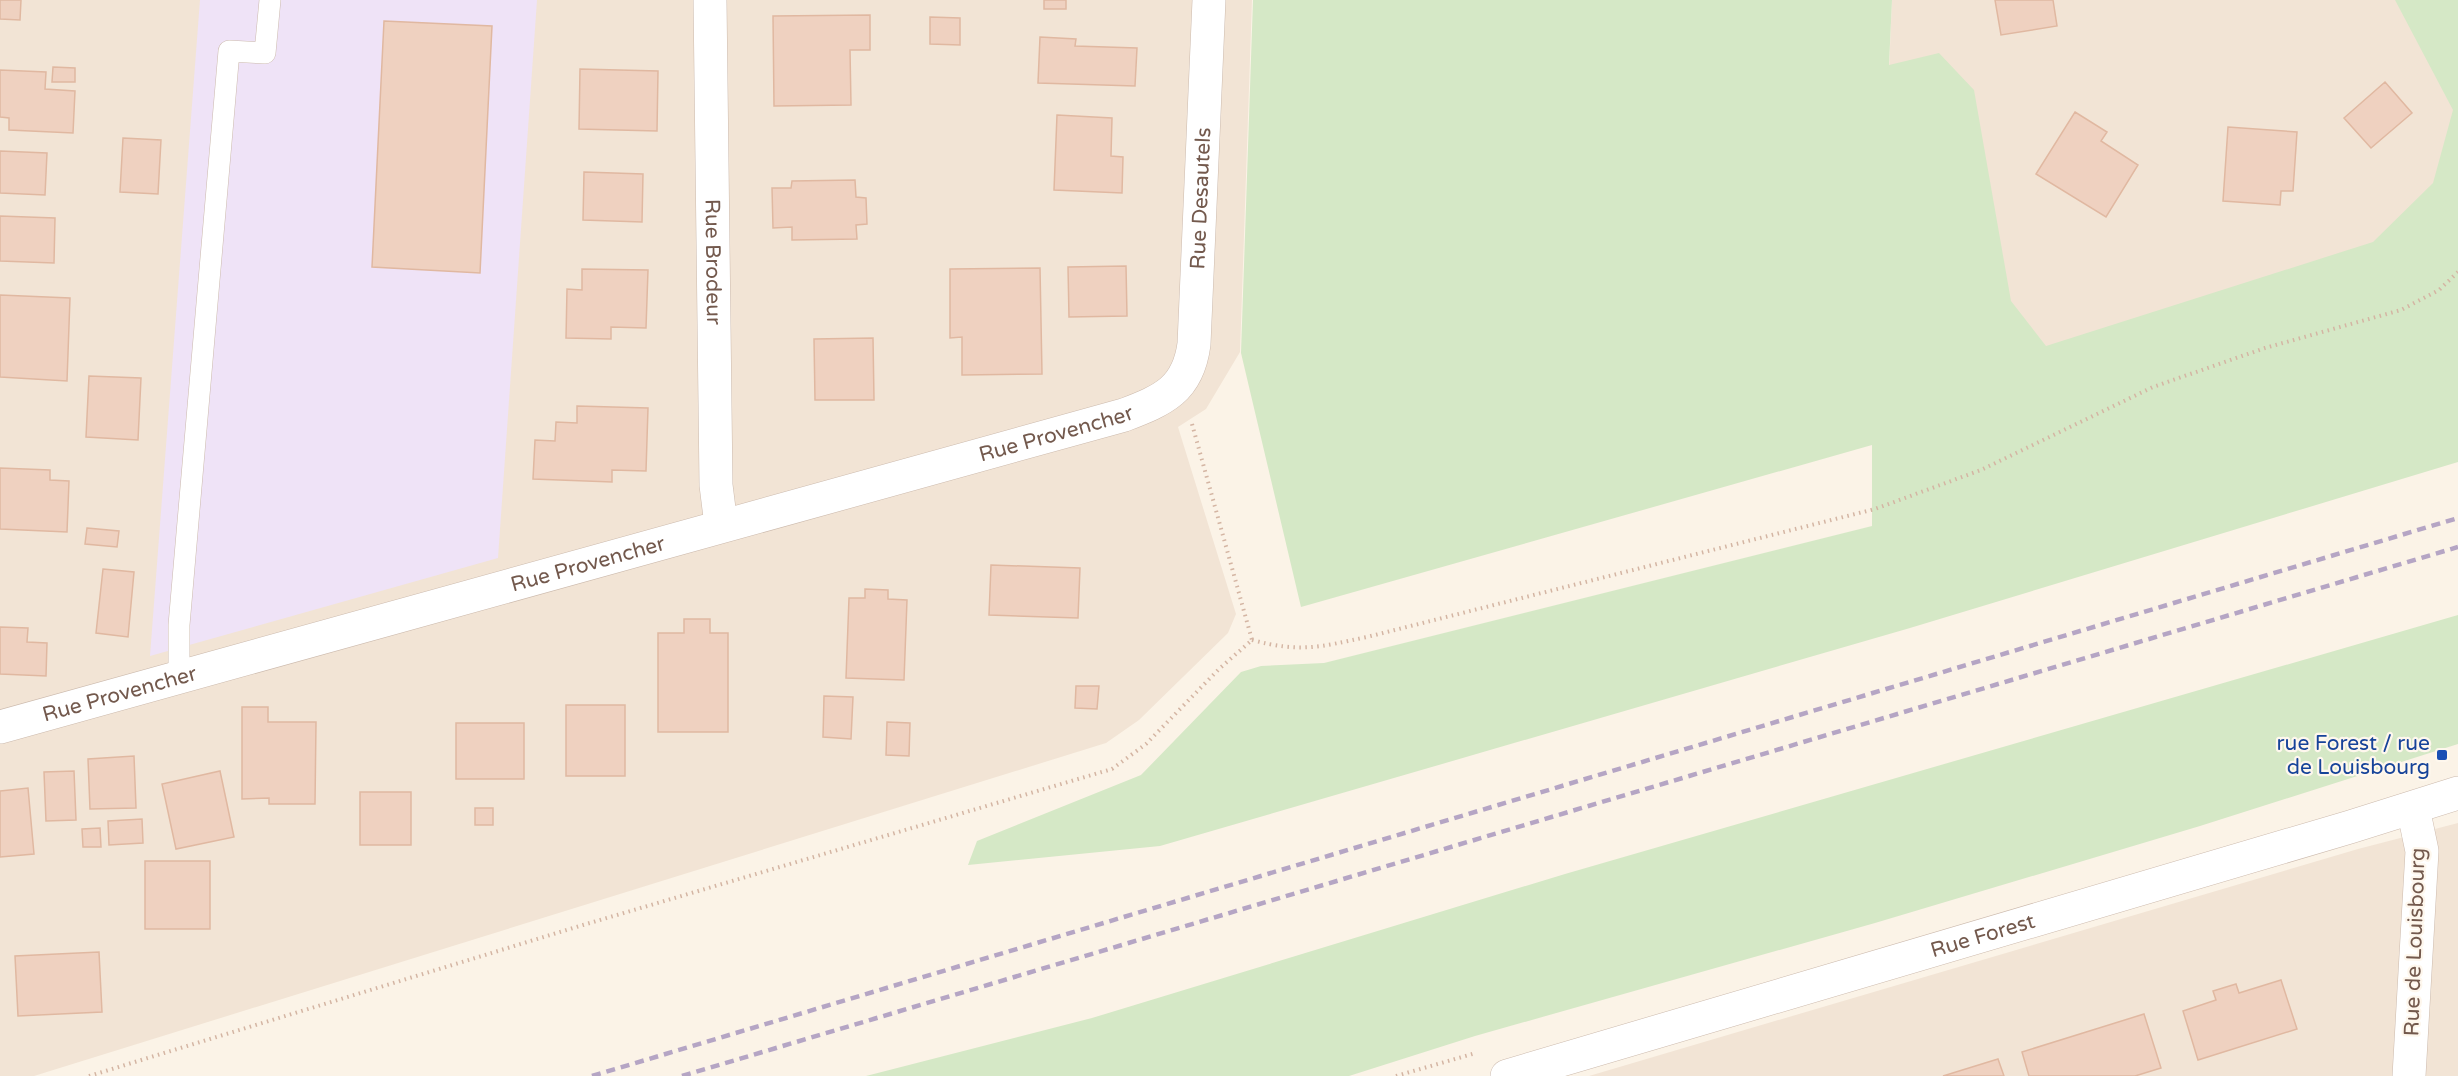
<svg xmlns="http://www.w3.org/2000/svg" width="2458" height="1076" font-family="'Varela Round',sans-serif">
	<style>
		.residential { fill: #f2e4d5 }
		.education { fill: #efe3f7 }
		.green { fill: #d5e8c6 }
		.building { fill: #efd1c0; stroke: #e0b8a1; stroke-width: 1.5 }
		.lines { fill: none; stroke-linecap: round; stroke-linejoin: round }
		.lane-casing { stroke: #ccbaad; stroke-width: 22 }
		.street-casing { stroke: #ccbaad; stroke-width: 34 }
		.path { stroke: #d4b5a3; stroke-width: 4; stroke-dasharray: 1.5 4.5; stroke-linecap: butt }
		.lane { stroke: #fff; stroke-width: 21 }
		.street { stroke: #fff; stroke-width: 33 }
		.rail { stroke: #b5a5c4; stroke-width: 4.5; stroke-dasharray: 9 6; stroke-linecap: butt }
		.transit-dot { fill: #1a4fb4; stroke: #fef7ed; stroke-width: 2 }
		.labels { text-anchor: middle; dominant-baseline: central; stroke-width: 4.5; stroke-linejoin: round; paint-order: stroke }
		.street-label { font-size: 21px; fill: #73594d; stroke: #fef7ed }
		.transit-label { font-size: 21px; fill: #164399; stroke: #fef7ed; text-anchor: end }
	</style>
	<rect width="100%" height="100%" fill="#fbf3e7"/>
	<path class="residential" d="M0,0H1252L1240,352L1206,409L1178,427L1236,614L1228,633L1139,720L1106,743L34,1076H0Z
		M1892,0H2458V279L1873,445Z
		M2458,823V1076H1589L2358,849Z"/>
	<path class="education" d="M200,0H537L498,558L150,656Z"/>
	<path class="green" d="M1253,0H1892L1889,65L1939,53L1974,90L2011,301L2046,346L2373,242L2433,183L2453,110L2395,0H2458V462L1910,628L1160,846L968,865L977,841L1141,775L1241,672L1261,666L1324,663L1872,526V445L1301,607L1241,353Z
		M2458,615V744L2200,826L1875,923L1475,1036L1349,1076H866L1092,1018L1565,874Z"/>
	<path class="building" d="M0,0H21L20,20L0,19Z
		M1044,0H1066V9H1044Z
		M1995,0H2053L2057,26L2001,35Z
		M870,15V50H850L851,105L774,106L773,16Z
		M930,17L960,18V45L930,44Z
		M384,21L492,26L480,273L372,267Z
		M1040,37L1076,39L1075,46L1137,48L1135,86L1038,83Z
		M53,67L75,68V82H52Z
		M580,69L658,71L657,131L579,129Z
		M0,70L46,72L45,89L75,91L73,133L9,130V118L0,117Z
		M2385,82L2412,113L2371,148L2344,118Z
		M2075,112L2107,132L2101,141L2138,165L2106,217L2036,174Z
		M1057,115L1112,118L1111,156L1123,157L1122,193L1054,190Z
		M2228,127L2297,132L2293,191H2281L2280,205L2223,201Z
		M123,138L161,140L158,194L120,192Z
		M0,151L47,153L45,195L0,193Z
		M584,172L643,174L642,222L583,220Z
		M855,180L856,197L866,198L867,224L856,225L857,239L792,240V227L773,228L772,188H791L792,181Z
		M0,216L55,218L54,263L0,261Z
		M1126,266L1127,316L1069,317L1068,267Z
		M1040,268L1042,374L962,375V337L950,338V269Z
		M582,269L648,270L646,328L611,327V339L566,338L567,289L582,290Z
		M0,295L70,298L67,381L0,377Z
		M873,338L874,400H815L814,339Z
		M89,376L141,378L138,440L86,437Z
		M577,406L648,408L646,471L612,470V482L533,479L535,440L555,441L556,422L577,423Z
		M0,468L50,470V480L69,481L67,532L0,529Z
		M87,528L119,531L117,547L85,544Z
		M991,565L1080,568L1078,618L989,615Z
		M103,569L134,572L128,637L96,633Z
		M865,589L888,590V599L907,600L904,680L846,678L849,598H865Z
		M684,619H710V633H728V732H658V633H684Z
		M0,627L28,628L27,642L47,643L46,676L0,674Z
		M1076,686H1099L1097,709L1075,708Z
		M824,696L853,697L851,739L823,737Z
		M566,705H625V776H566Z
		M242,707H268V722H316L315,804H269V798L242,799Z
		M887,722L910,723L909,756L886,755Z
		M456,723H524V779H456Z
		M134,756L136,808L90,809L88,759Z
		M74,771L76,820L46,821L44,772Z
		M220,771L234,837L176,849L162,784Z
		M28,788L34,854L0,857V791Z
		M360,792H411V845H360Z
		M475,808H493V825H475Z
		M142,819L143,843L109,845L108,821Z
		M100,828L101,847H83L82,829Z
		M145,861H210V929H145Z
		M99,952L102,1012L18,1016L15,956Z
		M2281,980L2297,1029L2198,1060L2183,1011L2216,1000L2213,991L2236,984L2239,993Z
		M2144,1014L2161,1068L2135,1076H2029L2022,1052Z
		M1998,1059L2004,1076H1943Z"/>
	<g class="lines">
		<g class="lane-casing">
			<path id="lane" d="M179,678V625L229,51L265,53L270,0"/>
		</g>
		<g class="street-casing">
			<g id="street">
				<path id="s1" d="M710,0L716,485L721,525"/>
				<path id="s2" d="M0,727L1124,415C1163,400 1188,390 1194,344L1209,0"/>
				<path id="s3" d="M1507,1076L2350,827L2458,793"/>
				<path d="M2409,1076L2422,851L2413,808"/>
			</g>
		</g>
		<path class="path" d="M1192,424L1252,640
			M1252,640C1301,653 1319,647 1367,637L1875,509L1981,470L2153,387L2265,348L2401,310L2439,290L2458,272
			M89,1076L583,925L1112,769L1146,744L1219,669L1252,640
			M1396,1076L1476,1053"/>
		<use href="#lane" class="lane"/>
		<use href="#street" class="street"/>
		<path class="rail" d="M592,1076L2458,518
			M682,1076L2458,547"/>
	</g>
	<rect class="transit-dot" x="2436" y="749" width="12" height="12" rx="3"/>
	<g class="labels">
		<g class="street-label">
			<text stroke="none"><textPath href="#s2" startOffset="1419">Rue Desautels</textPath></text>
			<text stroke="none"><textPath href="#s1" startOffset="262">Rue Brodeur</textPath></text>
			<text stroke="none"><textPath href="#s2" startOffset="1096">Rue Provencher</textPath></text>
			<text stroke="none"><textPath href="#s2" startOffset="610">Rue Provencher</textPath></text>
			<text stroke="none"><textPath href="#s2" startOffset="124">Rue Provencher</textPath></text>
			<text stroke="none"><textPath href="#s3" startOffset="496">Rue Forest</textPath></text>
			<text transform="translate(2415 942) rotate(-88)">Rue de Louisbourg</text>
		</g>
		<g class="transit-label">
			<text x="2430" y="743">rue Forest / rue<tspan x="2430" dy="24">de Louisbourg</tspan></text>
		</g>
	</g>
</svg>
